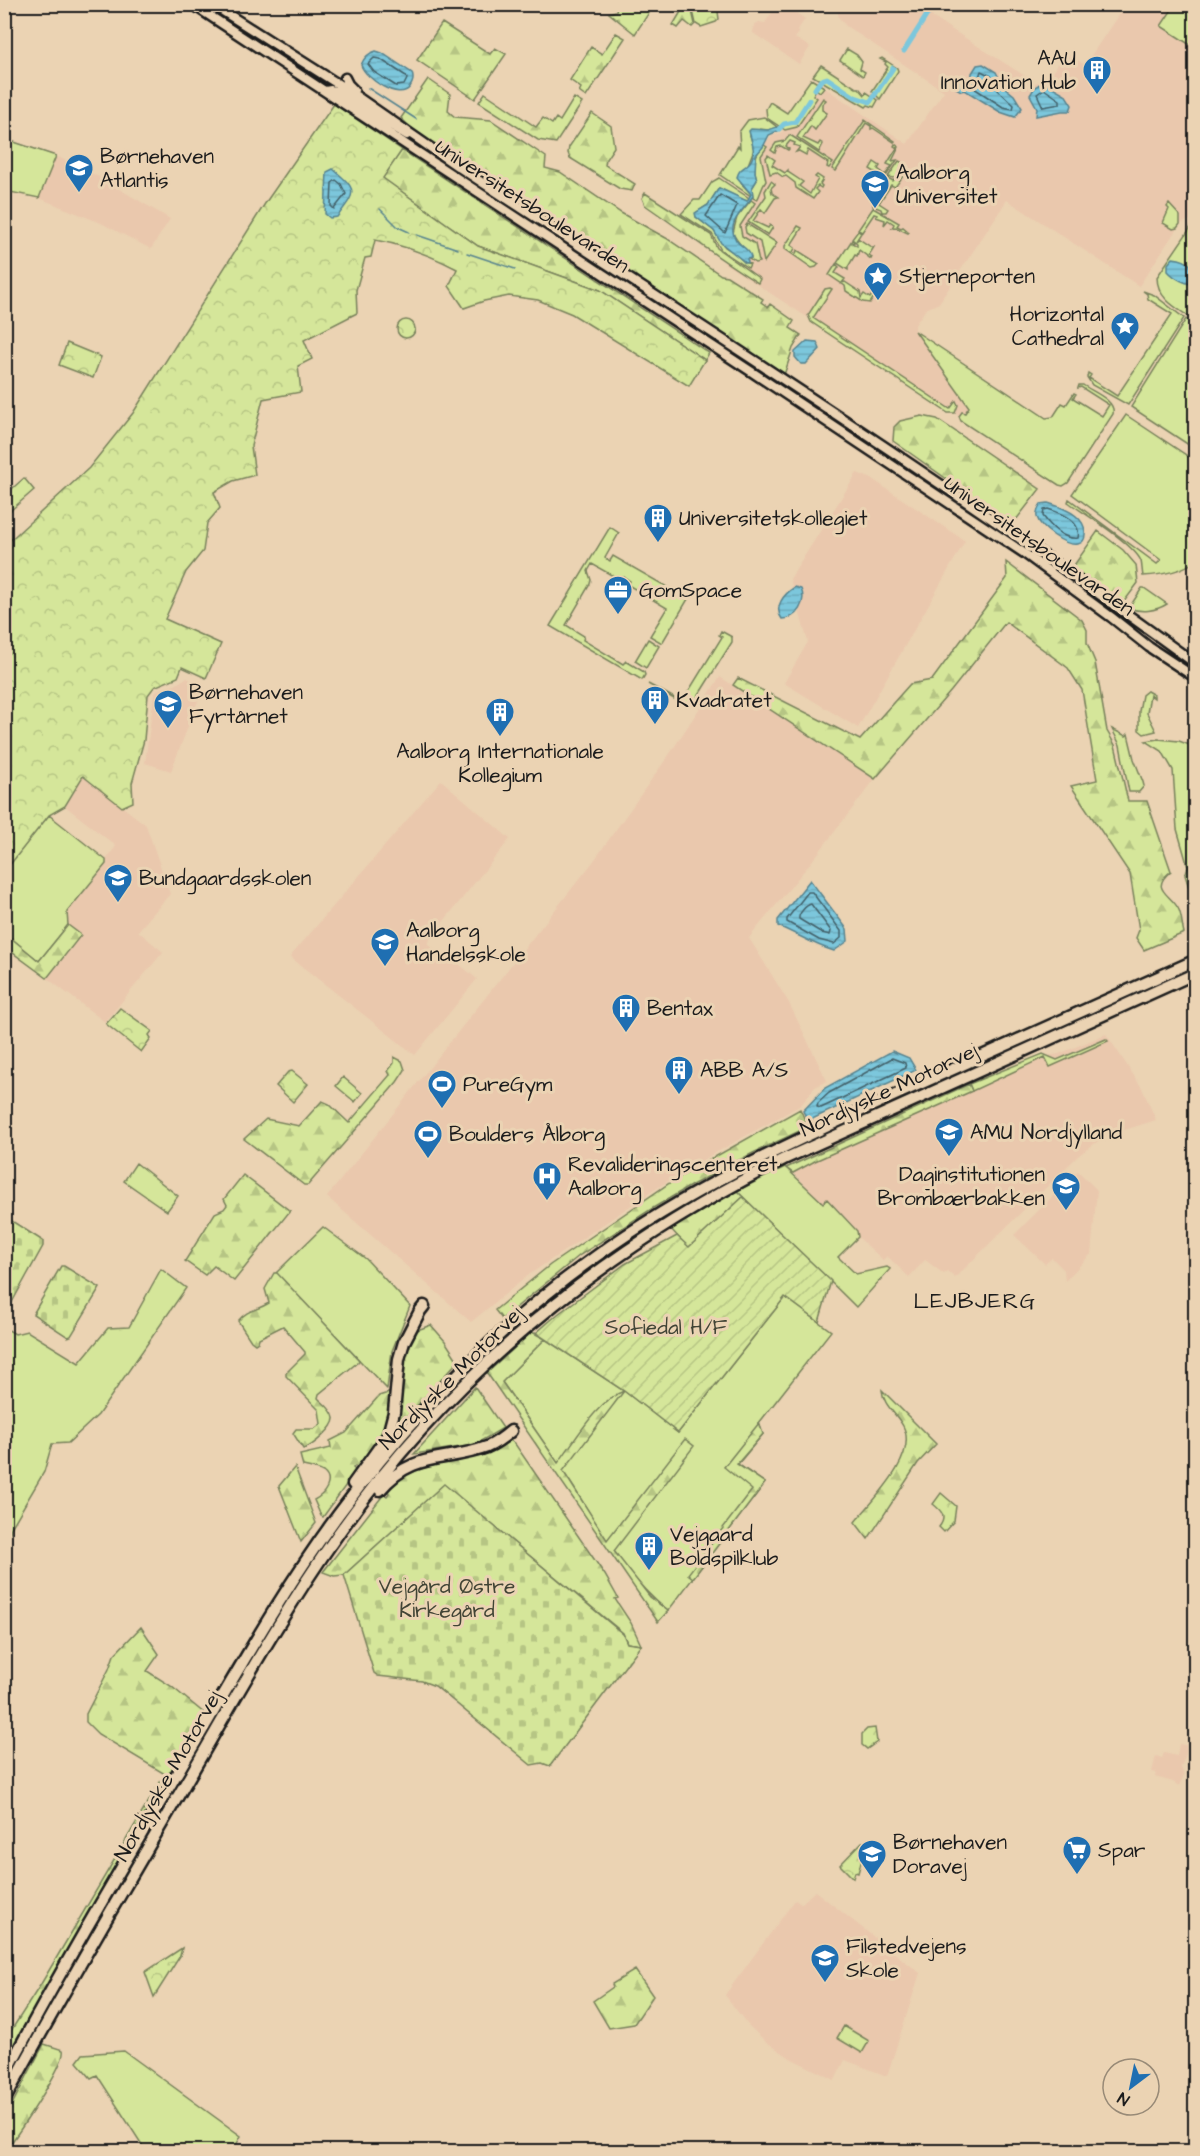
<svg xmlns="http://www.w3.org/2000/svg" width="1200" height="2156" font-family="'Architects Daughter',sans-serif">
	<style>
		.built { fill: #eac8ad }
		.grass { fill: #d5e69a; stroke: #78815b; stroke-width: 1.5 }
		.forest { fill: url(#forest-firs); stroke: #78815b; stroke-width: 1.5 }
		.cemetery { fill: url(#cemetery-stones); stroke: #78815b; stroke-width: 1.5 }
		.park { fill: url(#park-crowns); stroke: #78815b; stroke-width: 1.5 }
		.garden { fill: url(#garden-furrows); stroke: #78815b; stroke-width: 1.5 }
		.water { fill: url(#water-rules); stroke: #56838f; stroke-width: 1.5 }
		.lines { fill: none; stroke-linecap: round; stroke-linejoin: round }
		.shore { stroke: #426069; stroke-width: 1.5 }
		.stream { stroke: #56838f; stroke-width: 1.5 }
		.canal { stroke: #7cc7dc; stroke-width: 5 }
		.secondary-casing { stroke: #1c1c1c; stroke-width: 13 }
		.motorway-casing { stroke: #1c1c1c; stroke-width: 15 }
		.secondary { stroke: #ebd3b3; stroke-width: 8 }
		.motorway { stroke: #ebd3b3; stroke-width: 10 }
		.labels { text-anchor: middle; dominant-baseline: central; stroke-width: 6; stroke-linejoin: round; paint-order: stroke }
		.poi-label { font-size: 21px; fill: #1c1c1c; stroke: #ebd3b3; text-anchor: start }
		.street-label { font-size: 21px; fill: #1c1c1c; stroke: #ebd3b3 }
		.park-label { font-size: 21px; fill: #414435; stroke: #ebd3b3 }
		.neighbourhood-label { font-size: 22px; letter-spacing: 1.5px; fill: #1c1c1c; stroke: #ebd3b3 }
	</style>
	<defs>
		<pattern id="forest-firs" width="22" height="20" patternUnits="userSpaceOnUse" patternTransform="scale(1.5)"><rect width="22" height="20" fill="#d5e69a"/><path d="M5 1l3.5 6h-7zM16 11l3.5 6h-7z" fill="#b6c584"/></pattern>
		<pattern id="cemetery-stones" width="16" height="16" patternUnits="userSpaceOnUse" patternTransform="scale(1.5)"><rect width="16" height="16" fill="#d5e69a"/><path d="M2 7V4a2 2 0 0 1 4 0v3zM10 15v-3a2 2 0 0 1 4 0v3z" fill="#b6c584"/></pattern>
		<pattern id="park-crowns" width="20" height="18" patternUnits="userSpaceOnUse" patternTransform="scale(1.5)"><rect width="20" height="18" fill="#d5e69a"/><path d="M2 6a3 3 0 1 1 6 0M12 15a3 3 0 1 1 6 0" fill="none" stroke="#b6c584"/></pattern>
		<pattern id="garden-furrows" width="10" height="10" patternUnits="userSpaceOnUse" patternTransform="scale(1.5)"><rect width="10" height="10" fill="#d5e69a"/><path d="M-1 1l2-2M0 10L10 0M9 11l2-2" fill="none" stroke="#b6c584"/></pattern>
		<pattern id="water-rules" width="6" height="5" patternUnits="userSpaceOnUse" patternTransform="scale(1.5)"><rect width="6" height="5" fill="#7cc7dc"/><path d="M0 2.5h6" fill="none" stroke="#6baabc"/></pattern>
	</defs>
	<rect width="100%" height="100%" fill="#ebd3b3"/>
	<filter id="ink" filterUnits="userSpaceOnUse"><feTurbulence type="fractalNoise" baseFrequency=".0167" numOctaves="2"/><feDisplacementMap in="SourceGraphic" scale="12" xChannelSelector="R" yChannelSelector="G"/><feConvolveMatrix kernelMatrix="1 2 1 2 8 2 1 2 1" color-interpolation-filters="sRGB"/></filter>
	<g filter="url(#ink)">
		<path class="built" d="M777,5L789,12L792,10L805,19L797,31L799,33L795,38L810,47L799,64L753,33L754,25L759,22L765,23Z
			M836,5H940L932,17L1036,83L1053,71L1066,53L1085,65L1125,5H1195V218L1180,224L1139,286L1007,200L939,303L926,309L915,325V331L969,407L964,413L962,412L959,416L724,263L740,239L737,225L757,195L758,156L764,144L771,136L781,133L814,96L813,95L821,85L907,144L944,91L846,26L839,18Z
			M56,156L99,177L170,219L151,249L101,223L39,198Z
			M857,473L872,479L965,541L858,728L784,683L808,642L790,579Z
			M720,677L875,779L816,856L749,938L789,1003L827,1081L815,1087L801,1105L685,1170L639,1200L530,1274L471,1322L327,1197L593,862L671,752Z
			M186,678L204,685L171,771L145,763L154,695L158,690L175,685Z
			M83,776L146,825L170,894L138,931L163,952L105,1022L47,978L81,936L68,925L67,912L106,864V860L116,846L65,806Z
			M441,780L510,839L431,937L428,944L444,958L447,954L477,979L415,1055L290,957Z
			M1106,1034L1142,1088L1156,1120L1115,1133L1097,1142L1079,1155L955,1278L947,1271L944,1274L925,1260L909,1277L887,1256L883,1260L858,1237L857,1231L827,1199L823,1203L793,1173L815,1161L1046,1056L1059,1054Z
			M1078,1171L1097,1190L1091,1254L1065,1281L1064,1270L1052,1258L1045,1264L1014,1235Z
			M1195,1172V1252H1187Z
			M1179,1744L1189,1746L1181,1767L1184,1775L1179,1786L1173,1782L1155,1777L1156,1773L1152,1772L1156,1756L1162,1758L1164,1753L1177,1756Z
			M815,1891L920,1973L887,2076L845,2060L835,2080L792,2059L765,2041L747,2024L725,1995L795,1900L801,1904Z"/>
		<path class="grass" d="M1175,5H1195V48L1161,26Z
			M847,49L857,55L862,62L860,69L865,72L863,76L840,60Z
			M882,58L897,68L898,71L880,99L872,91L888,67L885,64L886,62L880,59Z
			M821,65L856,88H859L865,95L866,92L878,100L874,107L868,105L866,107L813,76Z
			M811,79L824,87L820,92L816,89L819,84L813,95L817,98L797,127L785,130L767,118L766,109L770,102L787,113Z
			M823,98L826,100L822,104V110L827,113L815,130L811,126L803,138L818,145L820,142L823,144L819,152L797,137Z
			M764,117L777,127L768,130L760,129L750,135L754,149L741,183L751,194V196L720,175L738,146L740,148L739,132L748,120Z
			M865,120L895,141L894,142L873,128L871,129V126L866,123L836,171L832,169Z
			M790,135L833,163L829,168L827,167L828,163L808,150L806,155L799,151L796,152L800,147L794,145L795,143L790,141L786,146L789,149L788,150L781,146L777,147L775,153L771,150L776,143L785,141Z
			M5,139L56,156L39,198L5,191Z
			M895,144L899,147L892,161L897,160L886,176L882,174L885,176L883,177L881,180L882,181L873,195L870,193L878,181L876,179L881,176L870,169L874,162L880,166L878,169L882,172L881,174H886L892,166L887,164L897,148L894,146Z
			M764,145L767,147L761,156L766,181C761,188 761,194 757,200L753,198L752,188L757,180C753,167 754,154 764,145Z
			M768,155L775,160L772,165L785,173L788,170V172L803,182L799,186L810,194L818,179L815,177L817,175L823,179L820,184L822,186L821,188L818,186L815,189L818,192L813,199L796,188L795,183L786,176L783,177L776,172L770,174L766,158Z
			M899,161L903,163L901,166L910,172H906L895,187L891,185L879,203L888,209L886,212H882L881,209L873,206V200L888,178L893,181L895,178L888,177Z
			M719,178L749,198L747,201L743,200L719,188L708,205L697,212L696,217L714,231L725,247L736,254L744,262L750,264L748,268L721,250L712,234L681,214L694,200H700L712,182Z
			M771,181L775,184L771,188L772,193L778,197L775,198L765,213L761,209L753,221L768,228L770,225L773,227L768,235L748,222L766,196L765,191Z
			M751,200L755,203L740,226L742,236L755,244L759,262L755,263L749,259L751,258C745,248 737,243 733,233L737,217Z
			M1169,204L1180,216V224L1177,228L1173,229L1163,223L1169,209L1167,207Z
			M873,208L899,223L897,226L901,228L903,227L909,232L908,233L895,227L892,228L894,224L888,220L884,225L885,220L876,217L877,215L874,214L862,232L858,230Z
			M747,224L777,243L764,262L760,242L746,233L745,227Z
			M798,226L802,228L791,245L795,248L793,252L796,254L797,250L819,264L816,267L812,268L785,249V246Z
			M1191,227L1196,234L1195,321C1179,309 1157,300 1157,277Z
			M858,231L861,233L856,241L859,239L871,247H874L869,255L872,257L871,259L859,250L857,256L855,255L848,267V270L837,263L852,240L854,242L852,243L857,246V243L852,239Z
			M836,264L839,267L835,273L845,279L842,283L845,282L860,292L861,298L864,294L870,298L872,295L875,296L870,303L863,302L846,291L845,286L829,275Z
			M830,288L832,289L813,318L950,409L956,401L958,405L955,413H948L811,322L808,315L825,289Z
			M1143,291L1154,295L1184,318L1128,405L1092,385L1087,377L1088,373L1091,375L1089,378L1117,396L1172,314L1148,299L1147,294Z
			M1186,319L1195,326V449L1131,407Z
			M915,331L1046,418L1053,417L1062,403L1066,405L1074,393L1076,394L1073,398L1102,416L1109,405L1081,387L1078,388L1079,385H1083C1093,392 1116,400 1113,414L1068,483L1063,486L1059,485L961,421L959,416L962,412L965,413L969,407Z
			M1126,415L1195,461V561C1181,572 1161,575 1143,576C1142,571 1142,565 1141,561C1134,544 1085,514 1068,502L1069,499L1157,564L1161,560L1072,494Z
			M24,478L34,490L10,511L5,505V495Z
			M610,527L619,533L605,558L610,561L613,556L688,599L662,643L650,636L667,608L628,585L630,581L624,577L622,581L592,564L588,571L591,580L590,584L566,625L584,636L583,640L623,664L626,661L644,672L645,675L642,680L550,626Z
			M1142,588H1144L1167,604C1156,611 1141,613 1129,608Z
			M721,631L732,637V642L693,704L687,706L683,704L648,684L682,702L722,637L719,635Z
			M648,639L659,646L646,668L635,661Z
			M1147,691L1154,695V698L1150,695L1147,713L1156,731L1144,734L1139,730V711L1142,695Z
			M1112,729L1126,736L1128,734L1134,759L1143,782L1144,786L1139,792H1129L1120,745Z
			M1158,739L1179,741L1195,747V917L1194,903L1185,875L1188,867L1177,829L1173,770L1162,751L1146,741Z
			M49,815L106,860V864L67,912L68,925L39,961L5,933L4,871Z
			M1106,1039L1108,1041L1050,1067L1045,1057L972,1091L969,1084L1043,1054L1057,1060Z
			M343,1077L362,1093L355,1102L336,1086Z
			M136,1163L178,1196L167,1211L124,1181Z
			M785,1167L823,1203L827,1199L857,1231L858,1237L838,1257L856,1274L887,1267L890,1269L856,1307C817,1268 777,1230 737,1191Z
			M323,1227L366,1259L410,1306L392,1351L387,1389L276,1273Z
			M161,1269L186,1288L98,1415L68,1443L52,1444L44,1472L11,1528L7,1542H5V1328L15,1334L27,1331L79,1363L108,1328L129,1327Z
			M785,1297L831,1331L759,1423L763,1434L738,1464L765,1483L668,1611C627,1579 601,1531 574,1488C551,1452 526,1417 502,1382L545,1339L624,1391L678,1433Z
			M844,2026L869,2041L862,2053L837,2038Z
			M124,2051L241,2136L234,2149L236,2151H146L97,2075L91,2078L77,2062L83,2054Z"/>
		<path class="forest" d="M685,5H696L692,11L695,24L692,27L684,21L678,28L673,25Z
			M617,6V4L654,5L635,34L609,13L616,11Z
			M442,23L490,54L495,48L506,54L475,99L417,60Z
			M616,33L625,38L586,97L579,92L581,88L570,80L591,47L602,54Z
			M428,79L450,94L448,111L455,117L491,120L546,157L545,168L560,172L621,213L666,238L721,275L727,276L763,299L761,302L768,307L770,304L794,321L790,328L801,335L793,348L784,375L414,131L401,118Z
			M485,93L536,127L543,118L552,124L556,118L560,121L574,98L582,103L556,143L538,140L479,102Z
			M592,113L611,126L614,147L606,159L605,165L635,184L632,191L620,189L570,158L568,153L569,147Z
			M402,150L709,353L705,360L600,290L478,246L382,178Z
			M645,193L711,235L717,248L760,279L758,283C719,259 683,231 645,205L642,198Z
			M922,416L937,419L1040,489L1012,525L893,441L894,427L900,421Z
			M1098,531L1123,550L1136,565L1138,583L1123,603L1072,568Z
			M1006,562L1082,620L1087,630V643L1095,662L1107,731L1115,745L1128,801H1147L1171,871C1148,890 1172,894 1179,910C1182,917 1182,926 1184,933L1144,950L1136,938L1139,930L1130,874L1071,786L1097,780L1082,690L1068,668L1006,622L951,691L875,779L733,685L738,678L860,740L910,684L932,680L1007,578Z
			M68,925L81,935L47,978L5,947V933L39,961Z
			M394,1057L402,1061L405,1070L397,1082L308,1185H304L244,1139L266,1119L299,1126L322,1101L329,1104L349,1123L390,1075L388,1071L394,1063Z
			M969,1084L972,1091L815,1161L793,1173L786,1168Z
			M800,1109L808,1127L753,1153L692,1185L653,1208L580,1255L502,1319L495,1310L550,1265L674,1180Z
			M243,1175L290,1211L234,1281L214,1266L205,1275L185,1261L215,1213L224,1209L227,1205L224,1199Z
			M737,1191L743,1197L688,1248L671,1229Z
			M274,1273H277L359,1360L358,1362L319,1394L318,1398C323,1403 333,1410 334,1418C335,1427 312,1447 303,1449L293,1433L296,1429H314L321,1424L319,1410L286,1376V1373L305,1354V1352L283,1326L259,1338L258,1342L255,1344L251,1341L238,1321C248,1309 256,1311 269,1303L265,1289Z
			M431,1325L445,1341L458,1361L396,1429L401,1368L412,1332Z
			M532,1332L545,1339L502,1382L558,1463C575,1441 597,1400 624,1391L563,1471L607,1540L685,1439L694,1446L614,1551L650,1597L668,1611L658,1622L487,1373Z
			M475,1387L503,1428L474,1445L414,1454Z
			M882,1390L936,1444L918,1463L868,1539L855,1522C873,1500 919,1456 903,1426C896,1413 883,1405 882,1390Z
			M391,1392C389,1429 380,1440 360,1469L355,1466L353,1468L356,1471L323,1517L321,1516L314,1500C324,1495 335,1481 323,1472C318,1469 308,1467 303,1466L300,1455L331,1448L330,1441L346,1433L379,1396Z
			M759,1423L763,1434L737,1464L765,1483L693,1578L688,1574L752,1490L724,1467Z
			M510,1440L515,1444L605,1575L618,1598L615,1599L631,1623L641,1645L627,1643L623,1633L444,1485L344,1575L334,1576L323,1572L384,1494L387,1496L389,1493L386,1490C411,1463 453,1464 486,1454C495,1451 501,1445 510,1440Z
			M295,1467L316,1523L301,1542L279,1486Z
			M141,1627L159,1654L147,1671L171,1686L205,1714L5,2059V2040L41,1984L165,1774L98,1734L86,1722V1714L109,1669L114,1655Z
			M635,1970L653,1996L634,2024L609,2028L593,2001L613,1987L612,1984Z
			M44,2044L63,2050C67,2063 15,2138 5,2151V2118Z"/>
		<path class="cemetery" d="M4,1216L43,1241V1246L5,1315Z
			M61,1266H64L100,1288L71,1336L68,1337L33,1314Z
			M444,1484L623,1634L627,1643L641,1645L550,1766L542,1763L531,1765L435,1686L422,1681L378,1676L374,1673L344,1575Z"/>
		<path class="park" d="M697,5H717L719,19L716,22L701,27L696,24L693,11Z
			M334,104L402,150L383,178L478,246L600,290L705,360L689,386L572,314L538,300L509,296L484,301L464,308L449,286L457,269C430,255 405,245 375,240L371,257L365,258L356,290L357,313L304,340L312,359L298,366L301,392L263,399L251,446L255,475L233,481L214,492L220,508L207,523L203,551L186,572L165,619L221,644L206,678L182,667L178,677L154,687L148,695L144,740L132,783L133,802L122,807L83,776L65,806L49,815L5,871V545L89,468L133,413L266,202Z
			M397 329a9 9 0 1 1 18 0a9 9 0 1 1-18 0Z
			M67,343L101,357L93,378L59,365Z
			M120,1008L152,1031L149,1035L151,1038L141,1052L106,1024Z
			M292,1071L308,1084L293,1102L276,1086L288,1072Z
			M941,1493L956,1506L954,1521L944,1532L939,1527C947,1517 942,1511 933,1504Z
			M875,1728L877,1742L867,1749L862,1745V1734L867,1729Z
			M862,1842L866,1843L858,1873L855,1872L853,1878L840,1865Z
			M182,1948L180,1956L154,1997L145,1972Z"/>
		<path class="garden" d="M743,1197L831,1281L819,1322L785,1297L678,1433L624,1391L536,1333L558,1314L625,1264L677,1236L689,1247Z"/>
		<path class="water" d="M376,51L382,53L412,73C414,79 413,82 410,87C399,102 365,78 361,65C364,57 368,53 376,51Z
			M983,64L996,72L1003,86L1014,95L1022,108L1015,117L1000,112L965,90L961,91L953,86L956,81L963,80L966,82L969,78H972V73L977,65Z
			M1049,78L1047,84L1065,94L1072,105L1070,111H1062L1036,116L1037,108L1030,95L1035,87Z
			M777,127L780,130L769,135L763,147L756,155L755,172L757,180L752,188L753,196C745,209 725,223 736,240C740,246 747,248 750,254L751,258L747,259L748,262L746,263L721,243L714,231L696,217L695,213L708,205L719,188L747,201L751,194L737,177C739,170 741,170 747,165C758,156 752,143 749,131L751,129L768,130Z
			M333,169C359,191 356,192 337,217L330,218L325,214L327,172Z
			M1173,258C1190,260 1196,267 1195,284C1187,285 1174,278 1168,271V264Z
			M807,341L817,342L820,349L806,364H801L795,357V352Z
			M1048,503C1062,507 1086,516 1085,534C1085,539 1083,543 1078,544C1066,547 1040,528 1037,517C1036,512 1039,507 1041,504Z
			M795,587L801,589C807,602 797,619 782,619C773,607 784,594 795,587Z
			M810,880L847,929L848,941L834,951C814,945 797,934 778,926V920Z
			M892,1051L909,1058L916,1070L808,1121L803,1111L825,1088Z"/>
		<g class="lines">
			<path class="shore" d="M374,58L380,59L406,76L407,79L404,85L396,86L374,72L368,64Z
				M981,71L991,76L998,90L1014,105L1013,109L1003,107L974,88L973,85L978,80Z
				M1044,89L1060,100V104L1043,107L1037,94Z
				M336,180L341,184L346,194L334,209L331,206L332,183Z
				M720,195L737,205L725,233L706,216Z
				M1048,509C1061,513 1082,521 1078,538C1064,540 1051,527 1043,516L1044,510Z
				M808,892H812L841,931V938L834,944L819,940L787,922V919Z
				M811,904L831,931L830,935L822,933L799,919C798,914 806,905 811,904Z
				M892,1058L905,1063L906,1068L821,1108L817,1107L818,1103L829,1093Z"/>
			<path class="stream" d="M368,88L416,119
				M380,209L398,227L409,232
				M417,235L458,249
				M467,253L515,269"/>
			<path class="canal" d="M904,51L934,4
				M815,89L821,80L827,78L855,97L870,102L893,68
				M779,129L784,124L795,122L809,100"/>
			<g class="secondary-casing">
				<path id="secondary" d="M192,4L752,372L1024,553L1111,617L1149,647L1196,678
					M212,4L349,91L457,166C705,329 957,488 1196,664
					M345,78L348,84L354,90
					M325,91L331,90L338,92L407,135"/>
			</g>
			<g class="motorway-casing">
				<path id="motorway" d="M353,1484L388,1435L394,1412L399,1359L404,1342L420,1311L424,1306
					M380,1490C414,1450 445,1463 487,1447C496,1443 504,1437 511,1431
					M4,2077C61,1969 123,1865 185,1760C234,1678 281,1592 338,1515C410,1417 496,1328 595,1257C687,1190 790,1143 893,1096C994,1051 1095,1005 1196,960
					M4,2101C60,1996 121,1894 181,1791C232,1704 280,1616 338,1534C454,1370 605,1248 784,1159L1196,973"/>
			</g>
			<use href="#secondary" class="secondary"/>
			<use href="#motorway" class="motorway"/>
		</g>
	</g>
	<defs>
		<g id="building-pin" transform="scale(1.5)"><path d="M0 17L-7.5 6A9.5 9.5 0 1 1 7.5 6Z" fill="#1f6fb2" stroke="#ebd3b3"/><path d="M-4-6H4V6H1V3H-1V6H-4ZM-2.5-4.3h1.7v1.8h-1.7ZM.8-4.3h1.7v1.8H.8ZM-2.5-1h1.7V.8h-1.7ZM.8-1h1.7V.8H.8Z" fill="#fff"/></g>
		<g id="school-pin" transform="scale(1.5)"><path d="M0 17L-7.5 6A9.5 9.5 0 1 1 7.5 6Z" fill="#1f6fb2" stroke="#ebd3b3"/><path d="M0-5L7-2L0 1L-7-2ZM-4 1L0 2.5L4 1V4Q0 6-4 4Z" fill="#fff"/></g>
		<g id="university-pin" transform="scale(1.5)"><path d="M0 17L-7.5 6A9.5 9.5 0 1 1 7.5 6Z" fill="#1f6fb2" stroke="#ebd3b3"/><path d="M0-5L7-2L0 1L-7-2ZM-4 1L0 2.5L4 1V4Q0 6-4 4Z" fill="#fff"/></g>
		<g id="sight-pin" transform="scale(1.5)"><path d="M0 17L-7.5 6A9.5 9.5 0 1 1 7.5 6Z" fill="#1f6fb2" stroke="#ebd3b3"/><path d="M0-6L1.8-2.2L6-1.7L2.9 1.2L3.7 5.4L0 3.3L-3.7 5.4L-2.9 1.2L-6-1.7L-1.8-2.2Z" fill="#fff"/></g>
		<g id="office-pin" transform="scale(1.5)"><path d="M0 17L-7.5 6A9.5 9.5 0 1 1 7.5 6Z" fill="#1f6fb2" stroke="#ebd3b3"/><path d="M-6-3h4V-5.5h4V-3h4V5H-6ZM-1-4.5V-3h2v-1.5ZM-6 0V1H6V0Z" fill="#fff"/></g>
		<g id="stadium-pin" transform="scale(1.5)"><path d="M0 17L-7.5 6A9.5 9.5 0 1 1 7.5 6Z" fill="#1f6fb2" stroke="#ebd3b3"/><path d="M0-5a6.5 5 0 1 0 0 10a6.5 5 0 1 0 0-10ZM-3.5-1.8h7v3.6h-7Z" fill="#fff"/></g>
		<g id="hospital-pin" transform="scale(1.5)"><path d="M0 17L-7.5 6A9.5 9.5 0 1 1 7.5 6Z" fill="#1f6fb2" stroke="#ebd3b3"/><path d="M-5-5h3v3.5h4V-5h3V5h-3V1.5h-4V5h-3Z" fill="#fff"/></g>
		<g id="supermarket-pin" transform="scale(1.5)"><path d="M0 17L-7.5 6A9.5 9.5 0 1 1 7.5 6Z" fill="#1f6fb2" stroke="#ebd3b3"/><path d="M-6-5.5h2.5l.6 2H6L4.5 2H-2.5L-4.4-4H-6ZM-1.5 3.2a1.3 1.3 0 1 0 .1 0ZM3 3.2a1.3 1.3 0 1 0 .1 0Z" fill="#fff"/></g>
	</defs>
	<g fill-rule="evenodd">
		<use href="#building-pin" x="1097" y="70"/>
		<use href="#school-pin" x="79" y="168"/>
		<use href="#university-pin" x="875" y="184"/>
		<use href="#sight-pin" x="878" y="276"/>
		<use href="#sight-pin" x="1125" y="326"/>
		<use href="#building-pin" x="658" y="518"/>
		<use href="#office-pin" x="618" y="590"/>
		<use href="#building-pin" x="655" y="700"/>
		<use href="#school-pin" x="168" y="704"/>
		<use href="#building-pin" x="500" y="712"/>
		<use href="#school-pin" x="118" y="878"/>
		<use href="#school-pin" x="385" y="942"/>
		<use href="#building-pin" x="626" y="1008"/>
		<use href="#building-pin" x="679" y="1070"/>
		<use href="#stadium-pin" x="442" y="1084"/>
		<use href="#school-pin" x="949" y="1132"/>
		<use href="#stadium-pin" x="428" y="1134"/>
		<use href="#hospital-pin" x="547" y="1176"/>
		<use href="#school-pin" x="1066" y="1186"/>
		<use href="#building-pin" x="649" y="1546"/>
		<use href="#supermarket-pin" x="1077" y="1850"/>
		<use href="#school-pin" x="872" y="1854"/>
		<use href="#school-pin" x="825" y="1958"/>
	</g>
	<g class="labels">
		<g class="poi-label">
			<text x="1076" y="58" text-anchor="end">AAU<tspan x="1076" dy="24">Innovation Hub</tspan></text>
			<text x="100" y="156">Børnehaven<tspan x="100" dy="24">Atlantis</tspan></text>
			<text x="896" y="172">Aalborg<tspan x="896" dy="24">Universitet</tspan></text>
			<text x="899" y="276">Stjerneporten</text>
			<text x="1104" y="314" text-anchor="end">Horizontal<tspan x="1104" dy="24">Cathedral</tspan></text>
			<text x="679" y="518">Universitetskollegiet</text>
			<text x="639" y="590">GomSpace</text>
			<text x="189" y="692">Børnehaven<tspan x="189" dy="24">Fyrtårnet</tspan></text>
			<text x="676" y="700">Kvadratet</text>
			<text x="500" y="751" text-anchor="middle">Aalborg Internationale<tspan x="500" dy="24">Kollegium</tspan></text>
			<text x="139" y="878">Bundgaardsskolen</text>
			<text x="406" y="930">Aalborg<tspan x="406" dy="24">Handelsskole</tspan></text>
			<text x="647" y="1008">Bentax</text>
			<text x="700" y="1070">ABB A/S</text>
			<text x="463" y="1084">PureGym</text>
			<text x="970" y="1132">AMU Nordjylland</text>
			<text x="449" y="1134">Boulders Ålborg</text>
			<text x="568" y="1164">Revalideringscenteret<tspan x="568" dy="24">Aalborg</tspan></text>
			<text x="1045" y="1174" text-anchor="end">Daginstitutionen<tspan x="1045" dy="24">Brombærbakken</tspan></text>
			<text x="670" y="1534">Vejgaard<tspan x="670" dy="24">Boldspilklub</tspan></text>
			<text x="893" y="1842">Børnehaven<tspan x="893" dy="24">Doravej</tspan></text>
			<text x="1098" y="1850">Spar</text>
			<text x="846" y="1946">Filstedvejens<tspan x="846" dy="24">Skole</tspan></text>
		</g>
		<g class="street-label">
			<text transform="translate(532 206) rotate(33)">Universitetsboulevarden</text>
			<text transform="translate(1039 546) rotate(35)">Universitetsboulevarden</text>
			<text transform="translate(889 1090) rotate(-25)">Nordjyske Motorvej</text>
			<text transform="translate(451 1378) rotate(-45)">Nordjyske Motorvej</text>
			<text transform="translate(168 1776) rotate(-60)">Nordjyske Motorvej</text>
		</g>
		<g class="park-label">
			<text x="666" y="1327">Sofiedal H/F</text>
			<text x="447" y="1586">Vejgård Østre<tspan x="447" dy="24">Kirkegård</tspan></text>
		</g>
		<g class="neighbourhood-label">
			<text x="975" y="1301">LEJBJERG</text>
		</g>
	</g>
	<rect width="1200" height="2156" fill="none" stroke="#ebd3b3" stroke-width="24"/>
	<rect x="12" y="12" width="1176" height="2132" fill="none" stroke="#1c1c1c" stroke-width="2" filter="url(#ink)"/>
	<g transform="translate(1131 2087) rotate(212)"><circle r="28" fill="#ebd3b3" stroke="#988a77" stroke-width="1.5"/>
	<path d="M0-4.5L10 22L0 15L-10 22Z" fill="#1f6fb2"/>
	<text y="-9" font-size="16" font-weight="bold" text-anchor="middle" fill="#1c1c1c">N</text>
	</g>
</svg>
